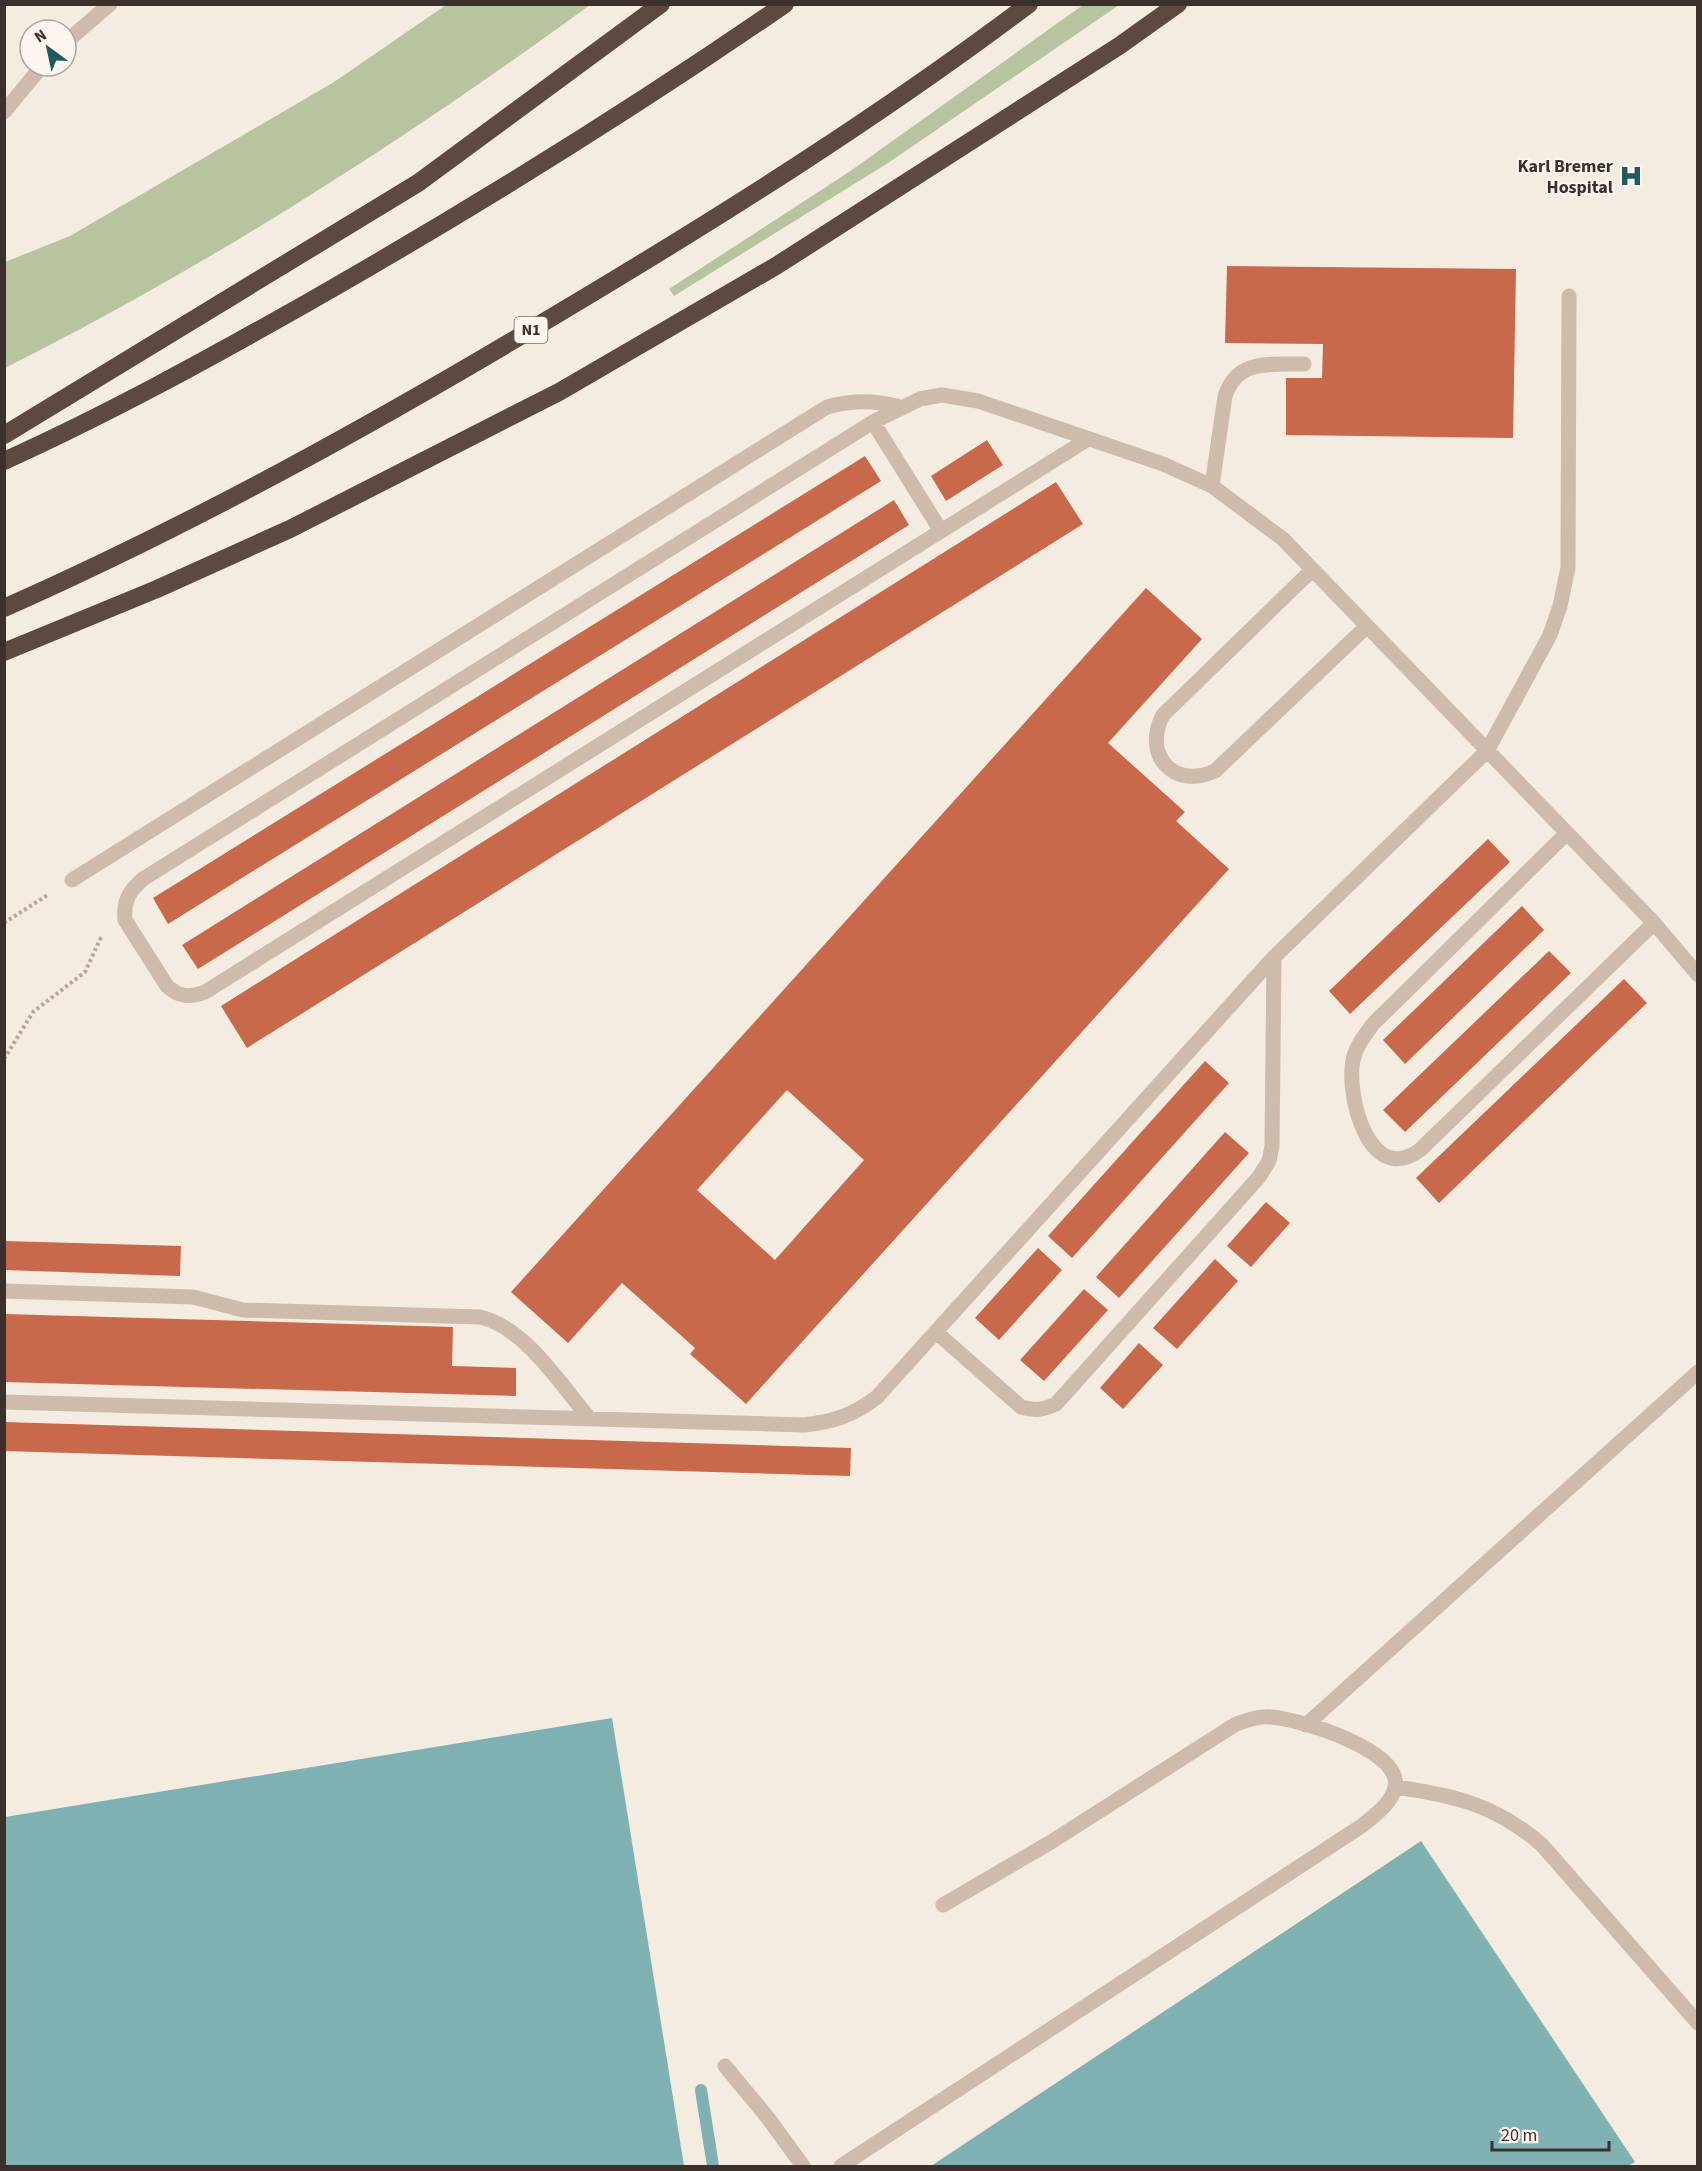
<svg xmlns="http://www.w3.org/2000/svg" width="1702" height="2171" font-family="'Source Sans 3',sans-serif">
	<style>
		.green { fill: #b8c4a0 }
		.water { fill: #7fb0b2 }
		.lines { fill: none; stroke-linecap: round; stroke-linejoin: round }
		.stream { stroke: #7fb0b2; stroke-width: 12 }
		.building { fill: #c8694b; fill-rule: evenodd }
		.path { stroke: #b9a596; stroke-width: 4; stroke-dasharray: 3 3; stroke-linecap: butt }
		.minor { stroke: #cdbbac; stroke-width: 15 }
		.highway { stroke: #5c4a42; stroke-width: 18 }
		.labels { text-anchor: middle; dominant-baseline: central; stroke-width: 4.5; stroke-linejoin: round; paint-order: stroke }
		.shield { fill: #fbf5ee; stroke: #756b66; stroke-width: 1.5 }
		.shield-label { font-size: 16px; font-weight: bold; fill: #3b302b }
		.poi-label { font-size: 18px; font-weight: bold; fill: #3b302b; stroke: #fbf5ee; text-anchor: end }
	</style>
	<rect width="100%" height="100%" fill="#f4ebe1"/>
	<path class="green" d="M446,5H590C405,140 210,265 5,368V262L70,236L334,82Z
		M1083,5H1119L888,163L674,296L669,289L849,172Z"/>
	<path class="water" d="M612,1718L684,2166H5V1817Z
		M1421,1841L1635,2162L1628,2166H931Z"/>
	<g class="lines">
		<path class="stream" d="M701,2090L713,2166"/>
	</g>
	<path class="building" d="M1227,266L1516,269L1513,438L1286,435V378H1322L1323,344L1225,343Z
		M987,440L1003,465L946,501L931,476Z
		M865,456L881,481L168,924L153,898Z
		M1056,482L1083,524L247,1048L221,1006Z
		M894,500L909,525L198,969L182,945Z
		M1146,588L1202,639L1108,743L1185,812L1176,821L1229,869L746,1404L690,1354L695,1348L622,1283L568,1343L511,1292ZM787,1090L864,1160L775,1260L697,1190Z
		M1488,839L1510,862L1350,1014L1329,991Z
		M1522,906L1544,930L1405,1064L1383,1040Z
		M1549,951L1571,973L1405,1132L1383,1110Z
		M1624,979L1647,1003L1439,1203L1416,1178Z
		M1205,1061L1229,1083L1072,1258L1048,1236Z
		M1225,1132L1249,1153L1119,1298L1096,1277Z
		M1266,1202L1290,1223L1251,1267L1227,1246Z
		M4,1241L181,1246L180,1276L4,1270Z
		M1038,1248L1062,1270L999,1340L975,1318Z
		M1215,1259L1238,1281L1177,1349L1153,1328Z
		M1084,1289L1108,1310L1044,1381L1020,1360Z
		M4,1314L453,1327L452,1366L516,1368V1396L4,1382Z
		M1139,1343L1163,1365L1123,1409L1100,1388Z
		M4,1422L851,1448L850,1476L4,1451Z"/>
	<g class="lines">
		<path class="path" d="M4,923L49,894
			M4,1059L33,1012L85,972L102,935"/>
		<path class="minor" d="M66,42L110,4
			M4,112L42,66
			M873,422L941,531
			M1088,439L205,992C189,998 179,997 167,986L125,920C123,902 129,891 143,879L873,422L920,399L942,395L978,401L1163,464L1212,486L1283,539L1654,923L1698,975
			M1212,486L1225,396C1238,358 1270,365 1304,364
			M1312,570L1163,715C1142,755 1174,790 1215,771L1367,626
			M1566,834L1373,1024C1365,1035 1356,1046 1353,1060C1346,1096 1369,1187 1420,1150L1654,923
			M72,880L827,407C853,400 874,400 900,407
			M4,1291L193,1297L243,1310L480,1317C525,1327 561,1385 590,1419
			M936,1332L1021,1407C1035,1411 1043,1410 1056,1404L1259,1177L1269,1161L1272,1146L1274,957
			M4,1402L804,1425C833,1422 854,1415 877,1397L1274,957L1487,751L1550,635L1560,606L1568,568L1569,296
			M1306,1725L1698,1372
			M1395,1787C1454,1795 1496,1805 1542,1845L1698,2023
			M725,2066L768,2118L803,2166
			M841,2166L1363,1825C1375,1815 1392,1803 1395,1787C1403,1750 1299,1719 1271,1717C1258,1716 1248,1720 1236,1724L1051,1842L943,1905"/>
		<path class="highway" d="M4,435L418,183L661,4
			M4,461C108,414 208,359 307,303C470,210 630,111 785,4
			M4,608C196,523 379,421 559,313C720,217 879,117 1029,4
			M4,652L157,589L290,529L559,392L776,266L1119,46L1178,4"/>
	</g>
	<defs>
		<g id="hospital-bare" transform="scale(1.8)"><path d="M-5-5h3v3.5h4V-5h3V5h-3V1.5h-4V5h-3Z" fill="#1f5a5e" stroke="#fbf5ee" stroke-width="2.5" paint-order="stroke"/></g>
	</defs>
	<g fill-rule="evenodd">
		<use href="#hospital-bare" x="1631" y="176"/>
	</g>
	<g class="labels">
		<rect class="shield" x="514.5" y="317" width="33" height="26" rx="4.5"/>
		<g class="shield-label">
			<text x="531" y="330">N1</text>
		</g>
		<g class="poi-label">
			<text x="1613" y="166">Karl Bremer<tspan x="1613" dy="21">Hospital</tspan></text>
		</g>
	</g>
	<rect width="1702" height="2171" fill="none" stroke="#3b302b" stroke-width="12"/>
	<g transform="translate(48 48) rotate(327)"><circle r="28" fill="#fbf5ee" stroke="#aea6a0" stroke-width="1.5"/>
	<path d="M0-4.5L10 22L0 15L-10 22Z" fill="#1f5a5e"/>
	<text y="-9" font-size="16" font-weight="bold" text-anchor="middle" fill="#3b302b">N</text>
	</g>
	<path d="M1492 2141v9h117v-9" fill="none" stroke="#3b302b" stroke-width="3"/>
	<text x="1501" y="2141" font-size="18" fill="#3b302b" stroke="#fbf5ee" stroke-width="4.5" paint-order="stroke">20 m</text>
</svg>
